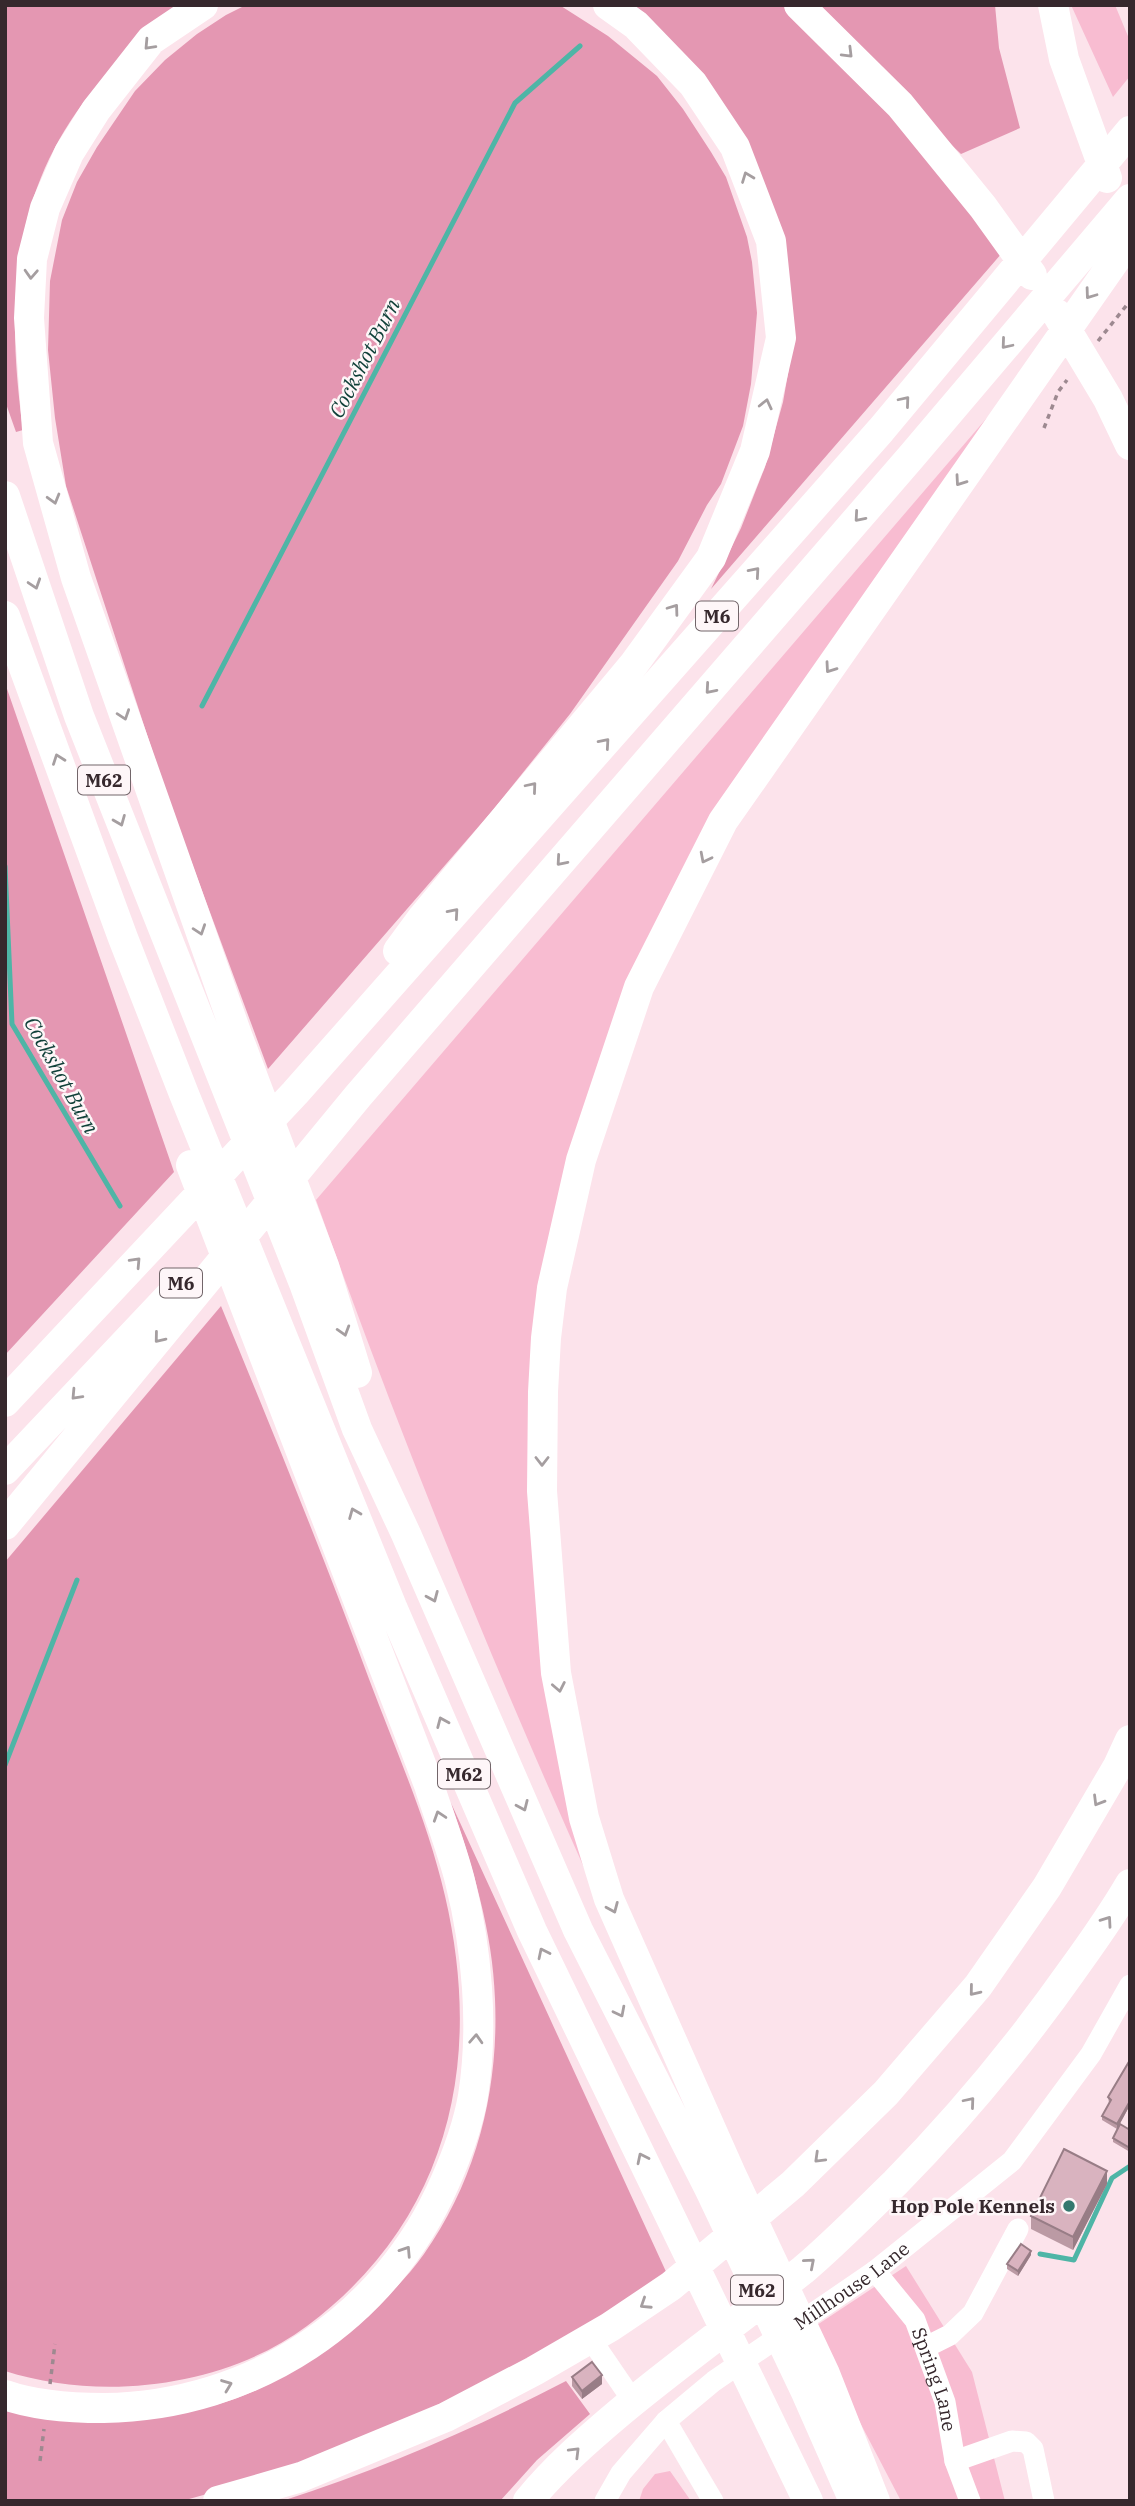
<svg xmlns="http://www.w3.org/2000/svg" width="1135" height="2506" font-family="'IBM Plex Serif',serif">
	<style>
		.green { fill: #f8bcd1 }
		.forest { fill: #e497b2 }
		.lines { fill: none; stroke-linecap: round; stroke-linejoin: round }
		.stream { stroke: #4eb5a6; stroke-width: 5 }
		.path { stroke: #9d8990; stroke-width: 3.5; stroke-dasharray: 5 5; stroke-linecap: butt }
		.minor { stroke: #fff; stroke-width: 21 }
		.highway { stroke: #fff; stroke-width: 30 }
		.wall { fill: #bb9aa4 }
		.shaded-wall { fill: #987d86 }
		.building { fill: #d9b3bf; stroke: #987d86; stroke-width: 2 }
		.oneway { stroke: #a59ea0 }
		.poi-dot { fill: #33786e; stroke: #fef6f8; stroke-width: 2.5 }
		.labels { text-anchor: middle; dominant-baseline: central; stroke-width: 5; stroke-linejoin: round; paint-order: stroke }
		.shield { fill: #fef6f8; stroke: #72666a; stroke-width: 2 }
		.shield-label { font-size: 18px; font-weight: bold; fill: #36282d }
		.poi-label { font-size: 19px; font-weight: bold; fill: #36282d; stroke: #fef6f8; text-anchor: end }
		.street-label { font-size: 19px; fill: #36282d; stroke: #fef6f8 }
		.water-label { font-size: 21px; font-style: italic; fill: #0f3f38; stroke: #fef6f8 }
	</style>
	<rect width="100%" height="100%" fill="#fce3eb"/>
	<path class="green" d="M1071,5H1115L1130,41V76L1113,97Z
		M1009,392L652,935L534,1375L594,1890C492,1663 399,1434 316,1200Z
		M906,2266L972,2372L1005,2501H901L843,2390L817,2325Z
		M670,2471L691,2501H639L643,2489L655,2474Z"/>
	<path class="forest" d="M5,5H182C160,27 139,48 117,69C106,80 92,91 83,103C9,203 7,312 23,430L16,432L5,401Z
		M246,5L561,6L608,36L657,76L683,109L711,152L726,177L747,237L752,262L757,313L751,384L743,426L721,484L707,505L678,561L570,714L493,810L268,1069L167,796L66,486L55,418L48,350L50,281L62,220L77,182L97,147L135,91L165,60L197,34L226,15Z
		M628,5H787L881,101L1002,253L711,589L741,528L765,467L783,402L789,368L780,233Z
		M806,5H995L999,48L1020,128L961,154Z
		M5,683L174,1172L5,1355Z
		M221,1306C272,1430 323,1554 369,1679C396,1751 428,1822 445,1896C484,2063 449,2220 307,2326C225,2387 102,2402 5,2371V1562Z
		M451,1803L668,2276L618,2313L390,2433L214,2492L182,2501H5V2407C53,2407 101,2407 148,2407C167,2407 189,2411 207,2407C263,2394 310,2362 354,2326C379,2305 405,2281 424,2254C477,2179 499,2089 495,1999C493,1932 472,1865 451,1803Z
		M566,2381L590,2414L537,2460L500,2501H282C381,2469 474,2429 566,2381Z"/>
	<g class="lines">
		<path class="stream" d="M202,706L515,103L580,46
			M5,866L12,1024L120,1206
			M5,1765L77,1580
			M1040,2254L1074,2260L1112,2178L1130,2166"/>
		<path class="path" d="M1098,341L1130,301
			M1044,428L1058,392L1067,380
			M50,2384L55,2344
			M40,2461L44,2429"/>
		<g class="minor">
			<path id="s1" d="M875,2271L915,2320L945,2402L955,2461L970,2501"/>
			<path d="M590,2338L633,2401"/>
			<path d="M926,2347L950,2335L973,2313L1018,2229"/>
			<path d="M666,2421L713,2501"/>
			<path d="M955,2461L1012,2441L1026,2442L1033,2449L1044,2501"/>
			<path id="s2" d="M605,2501L621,2473L666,2421L714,2381L875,2271L1012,2161L1091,2054L1130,1985"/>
		</g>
		<path class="highway" d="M203,5L151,40L96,110L69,153L45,208L32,259L29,318L38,443L76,578L237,1035L324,1266L357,1373
			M799,5L900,105L983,207L1032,275
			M1053,5L1064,59L1107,178
			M1057,314L1108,399L1130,445
			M5,496L79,716L305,1286L357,1429L406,1534L578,1930L710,2190L805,2390L854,2501
			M5,616L123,938L184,1094L392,1607L532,1931L808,2501
			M398,951L423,917L634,664L711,558L755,451L781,338L771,241L735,147L693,84L636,25L608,5
			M5,1402L295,1093L881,430L1130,131
			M5,1470L178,1287
			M5,1525L358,1096L911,457L1130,199
			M5,2395C36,2406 72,2408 104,2408C253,2406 386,2318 445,2182C457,2155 468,2125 473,2096C484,2026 477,1949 460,1881C452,1849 439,1817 429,1785L191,1165
			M218,2501L301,2477L446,2417L534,2371L610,2327L671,2286L793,2184L886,2093L978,1986L1047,1887L1118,1766L1130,1740
			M528,2501C555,2468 587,2440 619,2413C679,2363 742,2318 803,2270C835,2243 865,2212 895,2183C960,2117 1018,2047 1071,1972C1092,1943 1112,1915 1130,1884
			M875,2501L825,2374L731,2174L609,1899L584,1818L556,1673L542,1491L543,1392L546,1338L552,1288L581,1160L639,987L723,821L1130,239"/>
	</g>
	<path class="wall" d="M1130,2060V2105L1117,2129L1102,2120V2116L1109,2103L1108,2097Z
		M1130,2130V2152L1113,2142V2138Z
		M1107,2184L1073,2250L1031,2229V2216Z
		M1031,2255L1018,2276L1007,2269V2264Z
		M572,2377L602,2384L582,2399L572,2386Z"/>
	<path class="shaded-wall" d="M1130,2101V2105L1117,2129V2124Z
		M1107,2171V2184L1073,2250V2237Z
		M1031,2251V2255L1018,2276V2271Z
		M602,2375V2384L582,2399V2391Z"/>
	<path class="building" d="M1130,2060V2101L1117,2124L1102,2116L1111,2100L1108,2097Z
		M1120,2124L1130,2130V2148L1113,2138Z
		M1064,2149L1107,2171L1073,2237L1031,2216Z
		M1021,2244L1031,2251L1018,2271L1007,2264Z
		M592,2362L602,2375L582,2391L572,2377Z"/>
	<defs><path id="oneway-chevron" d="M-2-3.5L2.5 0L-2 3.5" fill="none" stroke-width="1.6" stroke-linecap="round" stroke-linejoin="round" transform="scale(1.75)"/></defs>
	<g class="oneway">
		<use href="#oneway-chevron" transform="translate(149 45) rotate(133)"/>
		<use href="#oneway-chevron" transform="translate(848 53) rotate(45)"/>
		<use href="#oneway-chevron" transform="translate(747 177) rotate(-111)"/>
		<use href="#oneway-chevron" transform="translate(31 274) rotate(93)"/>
		<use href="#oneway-chevron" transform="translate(1090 294) rotate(126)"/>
		<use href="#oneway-chevron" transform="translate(1006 344) rotate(130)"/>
		<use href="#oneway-chevron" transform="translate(905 401) rotate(-50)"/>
		<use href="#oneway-chevron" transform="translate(766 404) rotate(-77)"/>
		<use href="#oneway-chevron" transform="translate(960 481) rotate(125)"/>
		<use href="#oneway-chevron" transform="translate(54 499) rotate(74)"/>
		<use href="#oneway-chevron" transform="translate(859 517) rotate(131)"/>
		<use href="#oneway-chevron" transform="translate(755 572) rotate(-49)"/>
		<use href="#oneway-chevron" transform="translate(35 584) rotate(72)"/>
		<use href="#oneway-chevron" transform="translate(674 609) rotate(-54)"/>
		<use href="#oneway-chevron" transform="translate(830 668) rotate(125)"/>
		<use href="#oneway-chevron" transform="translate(710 689) rotate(131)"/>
		<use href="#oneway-chevron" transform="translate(124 715) rotate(71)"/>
		<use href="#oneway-chevron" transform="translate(605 743) rotate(-49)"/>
		<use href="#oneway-chevron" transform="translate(58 759) rotate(-110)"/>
		<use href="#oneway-chevron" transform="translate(532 787) rotate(-50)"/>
		<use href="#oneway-chevron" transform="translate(120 821) rotate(68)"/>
		<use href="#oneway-chevron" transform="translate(705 858) rotate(117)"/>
		<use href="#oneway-chevron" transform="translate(561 861) rotate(131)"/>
		<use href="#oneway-chevron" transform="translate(454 913) rotate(-49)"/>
		<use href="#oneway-chevron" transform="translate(200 930) rotate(71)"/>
		<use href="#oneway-chevron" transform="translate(136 1262) rotate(-47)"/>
		<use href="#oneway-chevron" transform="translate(344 1331) rotate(73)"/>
		<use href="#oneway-chevron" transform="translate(159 1338) rotate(129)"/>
		<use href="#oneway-chevron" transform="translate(76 1395) rotate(133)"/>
		<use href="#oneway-chevron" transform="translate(542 1461) rotate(90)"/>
		<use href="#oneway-chevron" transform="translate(354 1513) rotate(-112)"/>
		<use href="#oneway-chevron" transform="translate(433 1597) rotate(67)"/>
		<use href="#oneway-chevron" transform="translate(559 1687) rotate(79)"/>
		<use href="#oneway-chevron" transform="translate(442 1722) rotate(-113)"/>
		<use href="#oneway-chevron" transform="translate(1098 1801) rotate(121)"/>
		<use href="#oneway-chevron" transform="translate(523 1806) rotate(66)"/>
		<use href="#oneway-chevron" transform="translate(439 1816) rotate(-108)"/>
		<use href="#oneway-chevron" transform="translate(613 1908) rotate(67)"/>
		<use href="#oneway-chevron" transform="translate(1107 1921) rotate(-55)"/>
		<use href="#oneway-chevron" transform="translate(543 1953) rotate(-116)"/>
		<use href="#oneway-chevron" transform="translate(974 1991) rotate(129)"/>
		<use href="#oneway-chevron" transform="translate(620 2012) rotate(63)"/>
		<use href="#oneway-chevron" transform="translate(476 2039) rotate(-87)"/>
		<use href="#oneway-chevron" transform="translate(970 2102) rotate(-50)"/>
		<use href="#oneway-chevron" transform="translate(642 2158) rotate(-116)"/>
		<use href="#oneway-chevron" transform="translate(819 2158) rotate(136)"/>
		<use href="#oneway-chevron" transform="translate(406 2251) rotate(-57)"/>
		<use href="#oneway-chevron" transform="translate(810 2263) rotate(-41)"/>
		<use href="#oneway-chevron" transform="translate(645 2304) rotate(147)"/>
		<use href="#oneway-chevron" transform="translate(227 2385) rotate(-21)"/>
		<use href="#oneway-chevron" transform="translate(575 2452) rotate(-45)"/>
	</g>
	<circle class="poi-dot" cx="1069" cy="2206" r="7"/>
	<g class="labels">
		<g class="shield">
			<rect x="696" y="601.5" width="42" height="29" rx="5"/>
			<rect x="78" y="765.5" width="52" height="29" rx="5"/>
			<rect x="160" y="1268.5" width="42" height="29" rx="5"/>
			<rect x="438" y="1759.5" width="52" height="29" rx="5"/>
			<rect x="731" y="2275.5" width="52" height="29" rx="5"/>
		</g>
		<g class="shield-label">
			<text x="717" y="616">M6</text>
			<text x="104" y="780">M62</text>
			<text x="181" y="1283">M6</text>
			<text x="464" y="1774">M62</text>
			<text x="757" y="2290">M62</text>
		</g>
		<g class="poi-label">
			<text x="1055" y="2206">Hop Pole Kennels</text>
		</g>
		<g class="street-label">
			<text stroke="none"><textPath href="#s2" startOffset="331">Millhouse Lane</textPath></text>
			<text stroke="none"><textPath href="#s1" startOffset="126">Spring Lane</textPath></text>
		</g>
		<g class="water-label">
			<text transform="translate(364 358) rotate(-63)">Cockshot Burn</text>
			<text transform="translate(62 1075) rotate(61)">Cockshot Burn</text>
		</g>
	</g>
	<rect width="1135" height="2506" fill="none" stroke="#36282d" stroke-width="14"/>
</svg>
